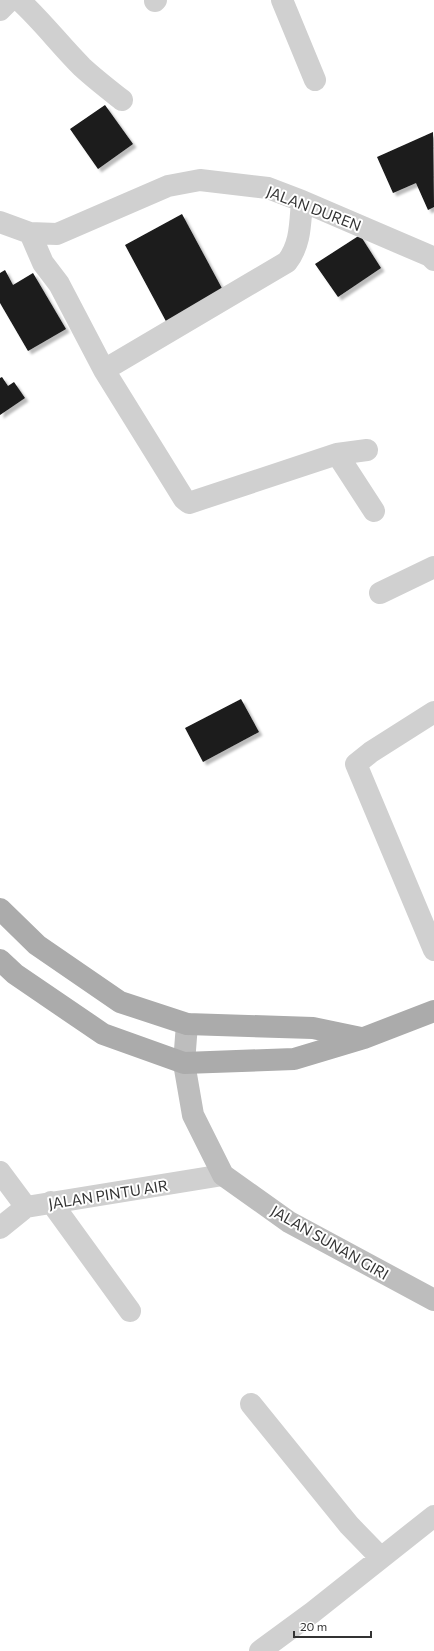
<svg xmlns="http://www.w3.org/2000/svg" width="434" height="1651" font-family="Commissioner,sans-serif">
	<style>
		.building { fill: #1a1a1a; filter: url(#shadow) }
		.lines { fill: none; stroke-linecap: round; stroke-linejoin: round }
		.street { stroke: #d0d0d0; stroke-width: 22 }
		.secondary { stroke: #bdbdbd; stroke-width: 22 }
		.primary { stroke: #ababab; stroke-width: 22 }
		.labels { text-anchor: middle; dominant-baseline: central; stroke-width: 4; stroke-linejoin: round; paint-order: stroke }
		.street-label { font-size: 15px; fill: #333; stroke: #fff }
	</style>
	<defs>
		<filter id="shadow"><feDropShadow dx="3.5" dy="3.5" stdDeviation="1" flood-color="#0004"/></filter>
	</defs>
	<rect width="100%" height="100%" fill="#fff"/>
	<path class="building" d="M105,105L133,144L98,169L70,129Z
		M433,132L434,207L428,210L416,183L393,193L377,157Z
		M182,214L225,294L168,325L125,245Z
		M360,235L381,268L338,297L315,264Z
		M5,270L13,285L33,273L66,329L28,351L0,303V273Z
		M2,377L8,386L14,382L25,398L0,415V378Z
		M241,699L259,732L203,762L185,728Z"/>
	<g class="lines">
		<path class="street" d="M19,0C42,21 60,45 82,67C95,79 108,89 122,100
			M282,0L315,80
			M155,1L156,0
			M0,10L10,0
			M0,222L30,233L57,234L168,186L200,180L268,188L302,201L430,256L434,260
			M30,233L43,263L59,284L104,370L184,499L189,503L337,454L367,450
			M104,370L287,262C301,244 300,223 302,201
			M337,454L374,511
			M380,593L434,567
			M434,712L371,752L356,764L434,950
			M0,1172L26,1207
			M51,1202L130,1311
			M0,1228L26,1207L223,1175
			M251,1404L349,1525L381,1558
			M260,1651L313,1612L434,1516"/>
		<path class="secondary" d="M187,1024L184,1063L193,1115L223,1175L289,1222L434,1300"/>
		<path class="primary" d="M0,909L37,945L120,1002L187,1024L313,1028L361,1038
			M0,960L15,974L103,1034L184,1063L294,1059L364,1038L434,1011"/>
	</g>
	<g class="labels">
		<g class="street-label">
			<text transform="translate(314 208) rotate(21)">JALAN DUREN</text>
			<text transform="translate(108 1194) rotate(-9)">JALAN PINTU AIR</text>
			<text transform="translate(330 1242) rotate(30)">JALAN SUNAN GIRI</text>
		</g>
	</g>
	<path d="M294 1631v6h77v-6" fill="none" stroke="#333333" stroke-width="2"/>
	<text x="300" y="1631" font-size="12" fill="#333333" stroke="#ffffff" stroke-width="3" paint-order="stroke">20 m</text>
</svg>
